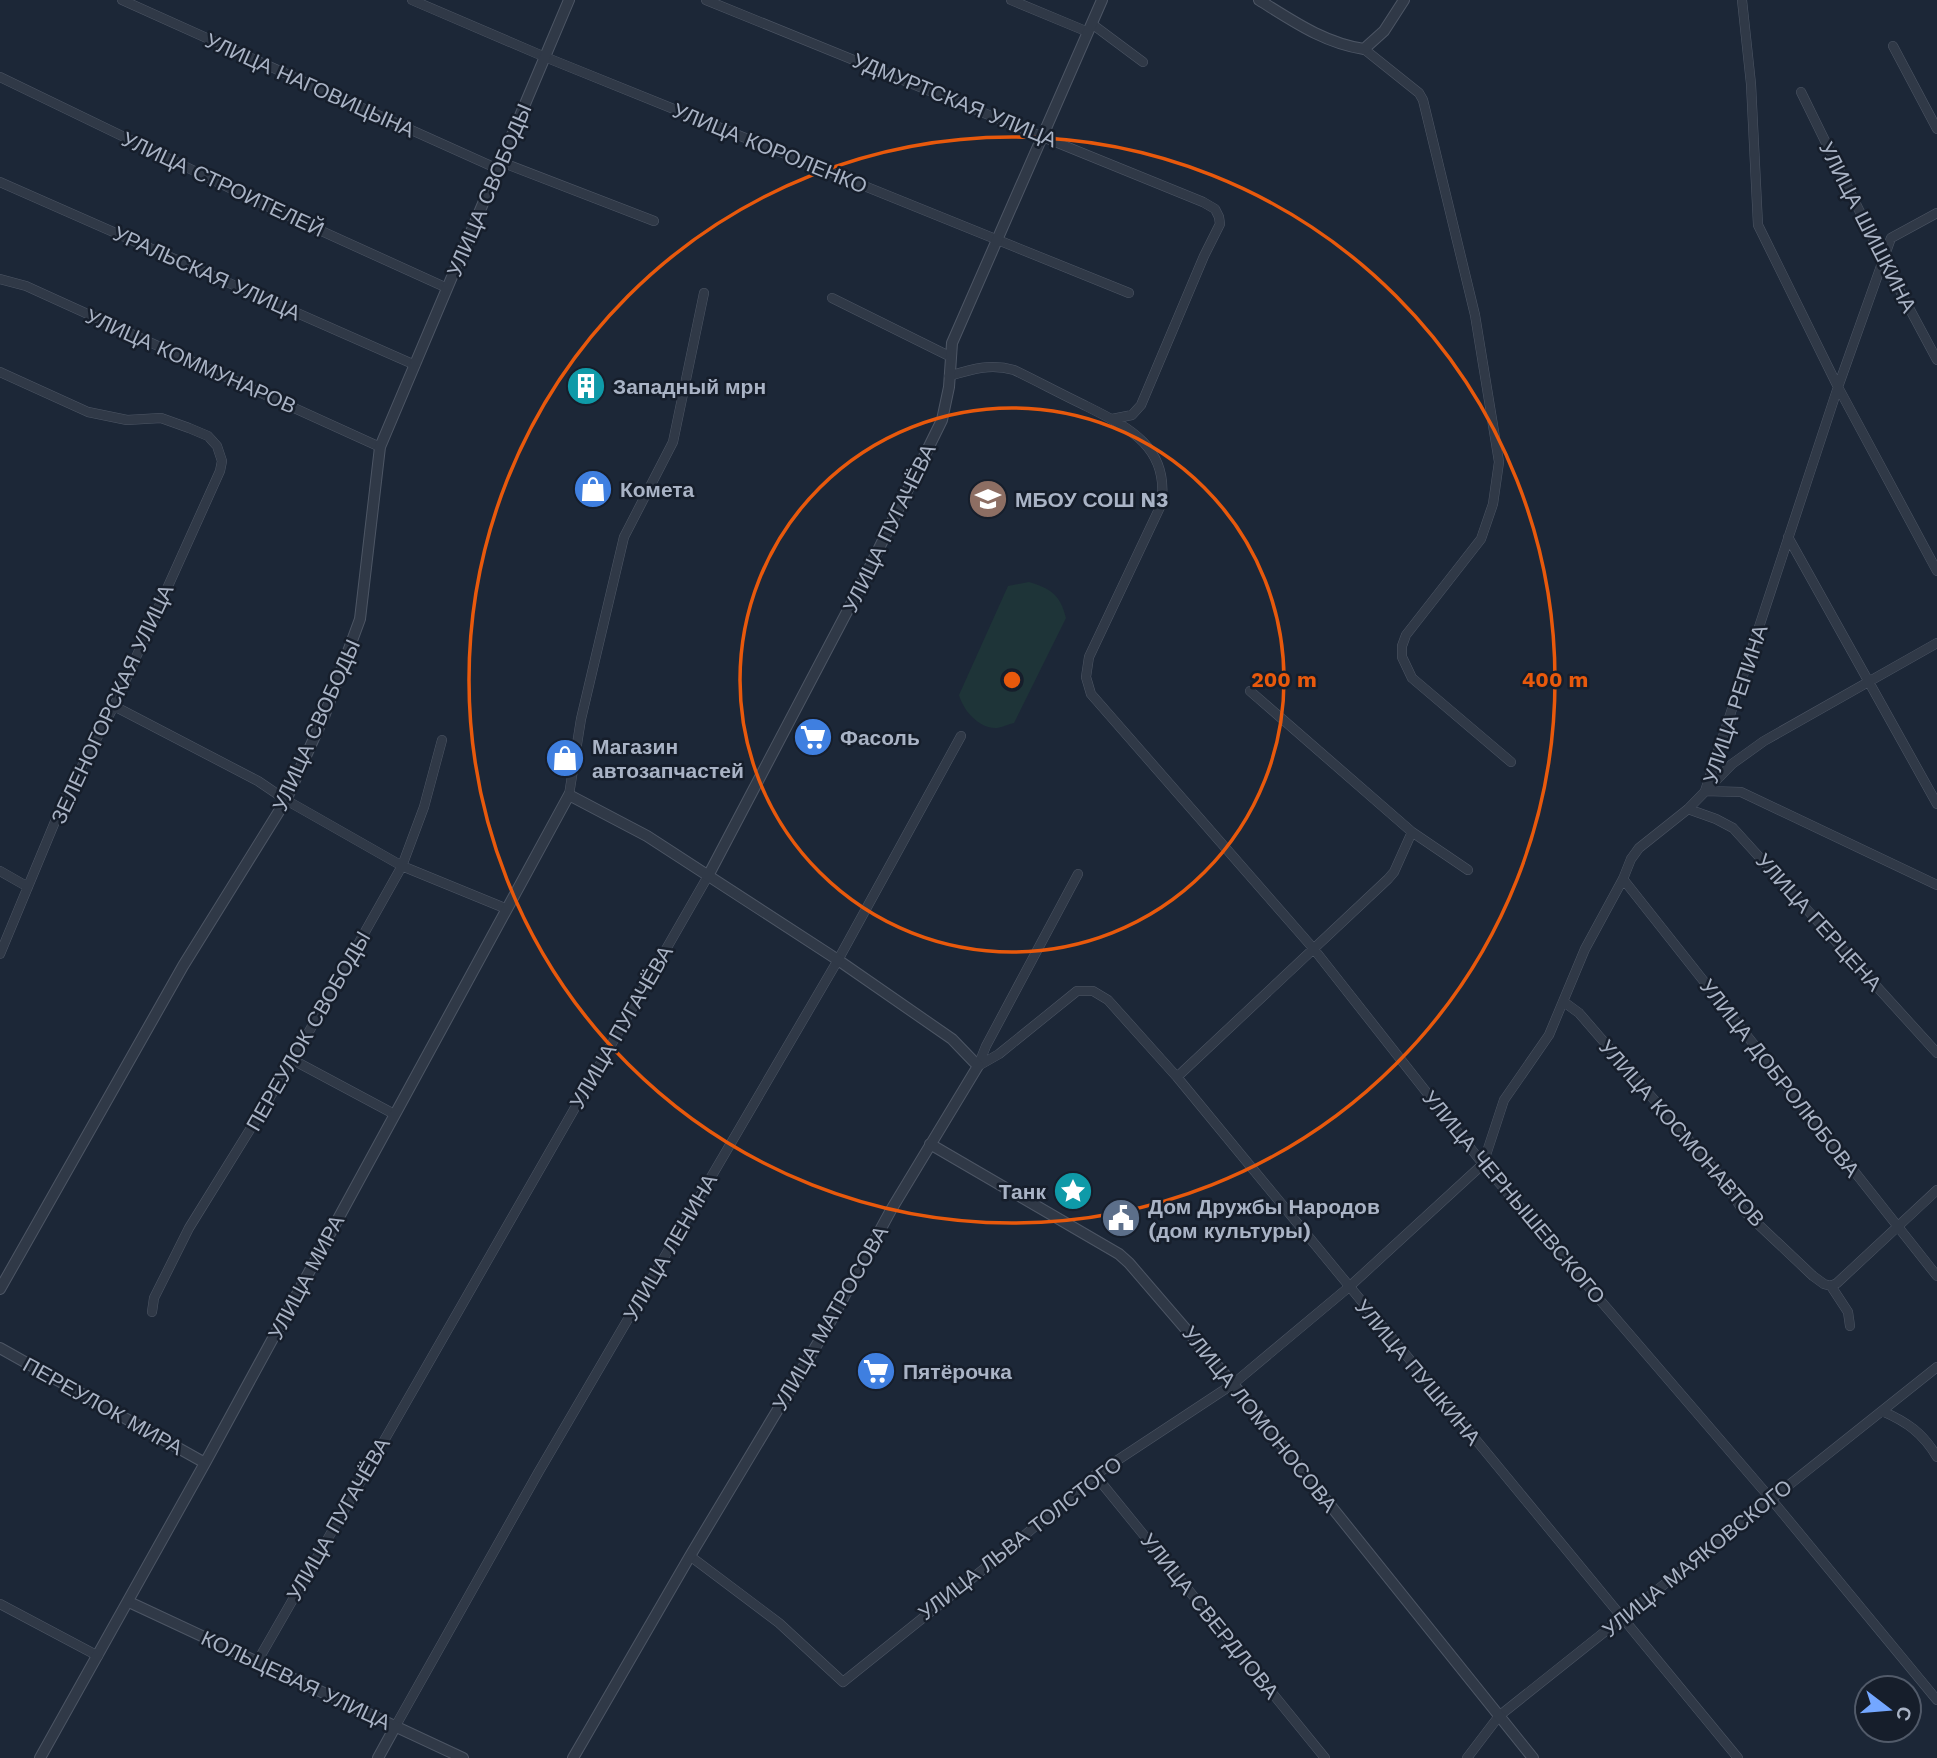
<svg xmlns="http://www.w3.org/2000/svg" width="1937" height="1758" font-family="'Work Sans',sans-serif">
	<style>
		.green { fill: #1e3438 }
		.lines { fill: none; stroke-linecap: round; stroke-linejoin: round }
		.minor-casing { stroke: #4d5665; stroke-width: 10 }
		.tertiary-casing { stroke: #4d5665; stroke-width: 12 }
		.minor { stroke: #303947; stroke-width: 9 }
		.tertiary { stroke: #303947; stroke-width: 10 }
		.ring { fill: none; stroke: #e8590c; stroke-width: 3.5 }
		.labels { text-anchor: middle; dominant-baseline: central; stroke-width: 5; stroke-linejoin: round; paint-order: stroke }
		.street-label { font-size: 21px; fill: #a9b3c5; stroke: #161e2b }
		.poi-label { font-size: 21px; font-weight: bold; fill: #a9b3c5; stroke: #161e2b; text-anchor: start }
		.centre { fill: #e8590c; stroke: #161e2b; stroke-width: 3.5 }
		.ring-label { font-size: 21px; text-anchor: middle; font-weight: bold; fill: #e8590c; stroke: #161e2b; stroke-width: 5; stroke-linejoin: round; paint-order: stroke }
	</style>
	<rect width="100%" height="100%" fill="#1c2737"/>
	<path class="green" d="M1029,582C1051,589 1060,594 1066,618L1014,723C1009,724 1003,727 997,728C979,729 963,710 959,695L1008,586Z"/>
	<g class="lines">
		<g class="minor-casing">
			<path id="minor" d="M122,0L498,169
				M412,0L545,57L1129,293
				M706,0L1203,202L1215,209L1219,217L1220,224L1204,256L1141,405L1132,415L1112,419
				M1011,0L1088,32
				M1742,0L1751,84L1758,225L1838,387L1937,571
				M1092,24L1143,62
				M1893,46L1937,129
				M1364,49L1419,93L1423,100L1475,315L1499,462L1493,504L1481,539L1406,635L1402,646V657L1412,678L1511,762
				M0,77L273,209L447,288
				M1801,92L1884,261L1937,360
				M501,162L654,221
				M0,182L415,365
				M1937,213L1891,238L1838,387L1705,791L1741,792L1937,885
				M0,279L26,286L380,447
				M832,298L949,356
				M0,372L88,412L127,420L161,418L189,428L208,436L217,446L222,461L220,471L114,706L64,800L0,954
				M949,376C972,369 991,363 1014,370C1037,381 1059,393 1082,404C1126,426 1171,446 1161,505L1089,657L1086,677L1091,694L1313,948L1483,1164L1771,1499L1937,1700
				M1788,537L1937,804
				M1250,691L1412,832L1468,870
				M114,706L258,781L286,800L402,866L507,909
				M569,795L581,719L624,537L673,442L704,293
				M1688,809L1716,819L1733,828L1937,1053
				M0,871L28,887
				M1623,879L1937,1276
				M1564,1002L1579,1013L1720,1176L1742,1209L1813,1276L1824,1284L1831,1286L1848,1312L1850,1326
				M293,1060L394,1114
				M978,1066L999,1054L1077,991H1093L1108,1000L1177,1077L1738,1758
				M978,1066L986,1046L1078,874
				M1177,1077L1388,879L1394,872L1412,832
				M1831,1286L1837,1283L1937,1190
				M152,1312L154,1298L189,1228L293,1060L402,866L424,807L442,740
				M1882,1411C1907,1422 1923,1433 1937,1457
				M1095,1475L1325,1758
				M690,1556L779,1623L843,1682L1005,1552L1095,1475L1233,1384L1349,1287L1483,1164L1504,1100L1549,1035L1585,949L1623,879L1631,859L1639,848L1688,809L1732,764L1764,741L1937,643
				M0,1604L98,1656
				M257,1662L708,876
				M395,1727L538,1473L838,960L961,736
				M1467,1758L1499,1716L1937,1367"/>
		</g>
		<g class="tertiary-casing">
			<path id="tertiary" d="M1259,0C1293,21 1324,43 1364,49L1384,31L1404,0
				M708,876L860,587L942,420L949,387L952,343L1102,0
				M930,1144L1119,1254L1129,1263L1233,1384L1533,1758
				M0,1289L183,966L286,800L325,714L360,619L380,447L569,0
				M0,1348L205,1463
				M129,1602L463,1758
				M40,1758L205,1463L569,795L647,836L838,960L952,1039L978,1066L891,1210L828,1326L690,1556L573,1758
				M378,1758L395,1727"/>
		</g>
		<use href="#minor" class="minor"/>
		<use href="#tertiary" class="tertiary"/>
	</g>
	<g class="ring">
		<circle cx="1012" cy="680" r="272"/>
		<circle cx="1012" cy="680" r="543"/>
	</g>
	<defs>
		<g id="building-disc" transform="scale(2.0125)"><circle r="9.5" fill="#0f9aa8" stroke="#161e2b"/><path d="M-4-6H4V6H1V3H-1V6H-4ZM-2.5-4.3h1.7v1.8h-1.7ZM.8-4.3h1.7v1.8H.8ZM-2.5-1h1.7V.8h-1.7ZM.8-1h1.7V.8H.8Z" fill="#fff"/></g>
		<g id="shop-disc" transform="scale(2.0125)"><circle r="9.5" fill="#3f7fe0" stroke="#161e2b"/><path d="M-5-2.5h2.3a2.7 3.5 0 0 1 5.4 0H5L5.5 6h-11ZM-1.5-2.5h3a1.5 2.3 0 0 0-3 0Z" fill="#fff"/></g>
		<g id="school-disc" transform="scale(2.0125)"><circle r="9.5" fill="#8d6e63" stroke="#161e2b"/><path d="M0-5L7-2L0 1L-7-2ZM-4 1L0 2.5L4 1V4Q0 6-4 4Z" fill="#fff"/></g>
		<g id="supermarket-disc" transform="scale(2.0125)"><circle r="9.5" fill="#3f7fe0" stroke="#161e2b"/><path d="M-6-5.5h2.5l.6 2H6L4.5 2H-2.5L-4.4-4H-6ZM-1.5 3.2a1.3 1.3 0 1 0 .1 0ZM3 3.2a1.3 1.3 0 1 0 .1 0Z" fill="#fff"/></g>
		<g id="sight-disc" transform="scale(2.0125)"><circle r="9.5" fill="#0f9aa8" stroke="#161e2b"/><path d="M0-6L1.8-2.2L6-1.7L2.9 1.2L3.7 5.4L0 3.3L-3.7 5.4L-2.9 1.2L-6-1.7L-1.8-2.2Z" fill="#fff"/></g>
		<g id="civic-disc" transform="scale(2.0125)"><circle r="9.5" fill="#5c6f8a" stroke="#161e2b"/><path d="M-.6-6.5H3V-4.5H.6V-3L4-1V1h2V6H-6V1h2V-1L-.6-3ZM-1.2 2.5V6h2.4V2.5Z" fill="#fff"/></g>
	</defs>
	<g fill-rule="evenodd">
		<use href="#building-disc" x="586" y="386"/>
		<use href="#shop-disc" x="593" y="489"/>
		<use href="#school-disc" x="988" y="499"/>
		<use href="#supermarket-disc" x="813" y="737"/>
		<use href="#shop-disc" x="565" y="758"/>
		<use href="#sight-disc" x="1073" y="1191"/>
		<use href="#civic-disc" x="1121" y="1218"/>
		<use href="#supermarket-disc" x="876" y="1371"/>
	</g>
	<g class="labels">
		<g class="street-label">
			<text transform="translate(310 85) rotate(24)">УЛИЦА НАГОВИЦЫНА</text>
			<text transform="translate(955 100) rotate(22)">УДМУРТСКАЯ УЛИЦА</text>
			<text transform="translate(770 148) rotate(22)">УЛИЦА КОРОЛЕНКО</text>
			<text transform="translate(223 184) rotate(25)">УЛИЦА СТРОИТЕЛЕЙ</text>
			<text transform="translate(489 190) rotate(-67)">УЛИЦА СВОБОДЫ</text>
			<text transform="translate(1868 227) rotate(63)">УЛИЦА ШИШКИНА</text>
			<text transform="translate(207 273) rotate(24)">УРАЛЬСКАЯ УЛИЦА</text>
			<text transform="translate(191 361) rotate(24)">УЛИЦА КОММУНАРОВ</text>
			<text transform="translate(889 528) rotate(-64)">УЛИЦА ПУГАЧЁВА</text>
			<text transform="translate(112 704) rotate(-65)">ЗЕЛЕНОГОРСКАЯ УЛИЦА</text>
			<text transform="translate(1735 704) rotate(-72)">УЛИЦА РЕПИНА</text>
			<text transform="translate(316 725) rotate(-66)">УЛИЦА СВОБОДЫ</text>
			<text transform="translate(1819 922) rotate(48)">УЛИЦА ГЕРЦЕНА</text>
			<text transform="translate(621 1027) rotate(-60)">УЛИЦА ПУГАЧЁВА</text>
			<text transform="translate(308 1031) rotate(-60)">ПЕРЕУЛОК СВОБОДЫ</text>
			<text transform="translate(1780 1078) rotate(52)">УЛИЦА ДОБРОЛЮБОВА</text>
			<text transform="translate(1682 1133) rotate(49)">УЛИЦА КОСМОНАВТОВ</text>
			<text transform="translate(1514 1197) rotate(50)">УЛИЦА ЧЕРНЫШЕВСКОГО</text>
			<text transform="translate(670 1247) rotate(-60)">УЛИЦА ЛЕНИНА</text>
			<text transform="translate(306 1277) rotate(-62)">УЛИЦА МИРА</text>
			<text transform="translate(830 1318) rotate(-60)">УЛИЦА МАТРОСОВА</text>
			<text transform="translate(1418 1372) rotate(50)">УЛИЦА ПУШКИНА</text>
			<text transform="translate(103 1406) rotate(29)">ПЕРЕУЛОК МИРА</text>
			<text transform="translate(1260 1419) rotate(51)">УЛИЦА ЛОМОНОСОВА</text>
			<text transform="translate(338 1519) rotate(-60)">УЛИЦА ПУГАЧЁВА</text>
			<text transform="translate(1020 1538) rotate(-38)">УЛИЦА ЛЬВА ТОЛСТОГО</text>
			<text transform="translate(1697 1558) rotate(-39)">УЛИЦА МАЯКОВСКОГО</text>
			<text transform="translate(1210 1616) rotate(51)">УЛИЦА СВЕРДЛОВА</text>
			<text transform="translate(296 1680) rotate(25)">КОЛЬЦЕВАЯ УЛИЦА</text>
		</g>
		<g class="poi-label">
			<text x="613" y="386">Западный мрн</text>
			<text x="620" y="489">Комета</text>
			<text x="1015" y="499">МБОУ СОШ N3</text>
			<text x="840" y="737">Фасоль</text>
			<text x="592" y="746">Магазин<tspan x="592" dy="24">автозапчастей</tspan></text>
			<text x="1046" y="1191" text-anchor="end">Танк</text>
			<text x="1148" y="1206">Дом Дружбы Народов<tspan x="1148" dy="24">(дом культуры)</tspan></text>
			<text x="903" y="1371">Пятёрочка</text>
		</g>
	</g>
	<circle cx="1012" cy="680" r="10" class="centre"/>
	<g class="ring-label">
		<text x="1284" y="687">200 m</text>
		<text x="1555" y="687">400 m</text>
	</g>
	<g transform="translate(1888 1709) rotate(106)"><circle r="33" fill="#161e2b" stroke="#515a69" stroke-width="2"/>
	<path d="M0-5L12 26L0 18L-12 26Z" fill="#74a7ff"/>
	<text y="-10" font-size="19" font-weight="bold" text-anchor="middle" fill="#a9b3c5">С</text>
	</g>
</svg>
